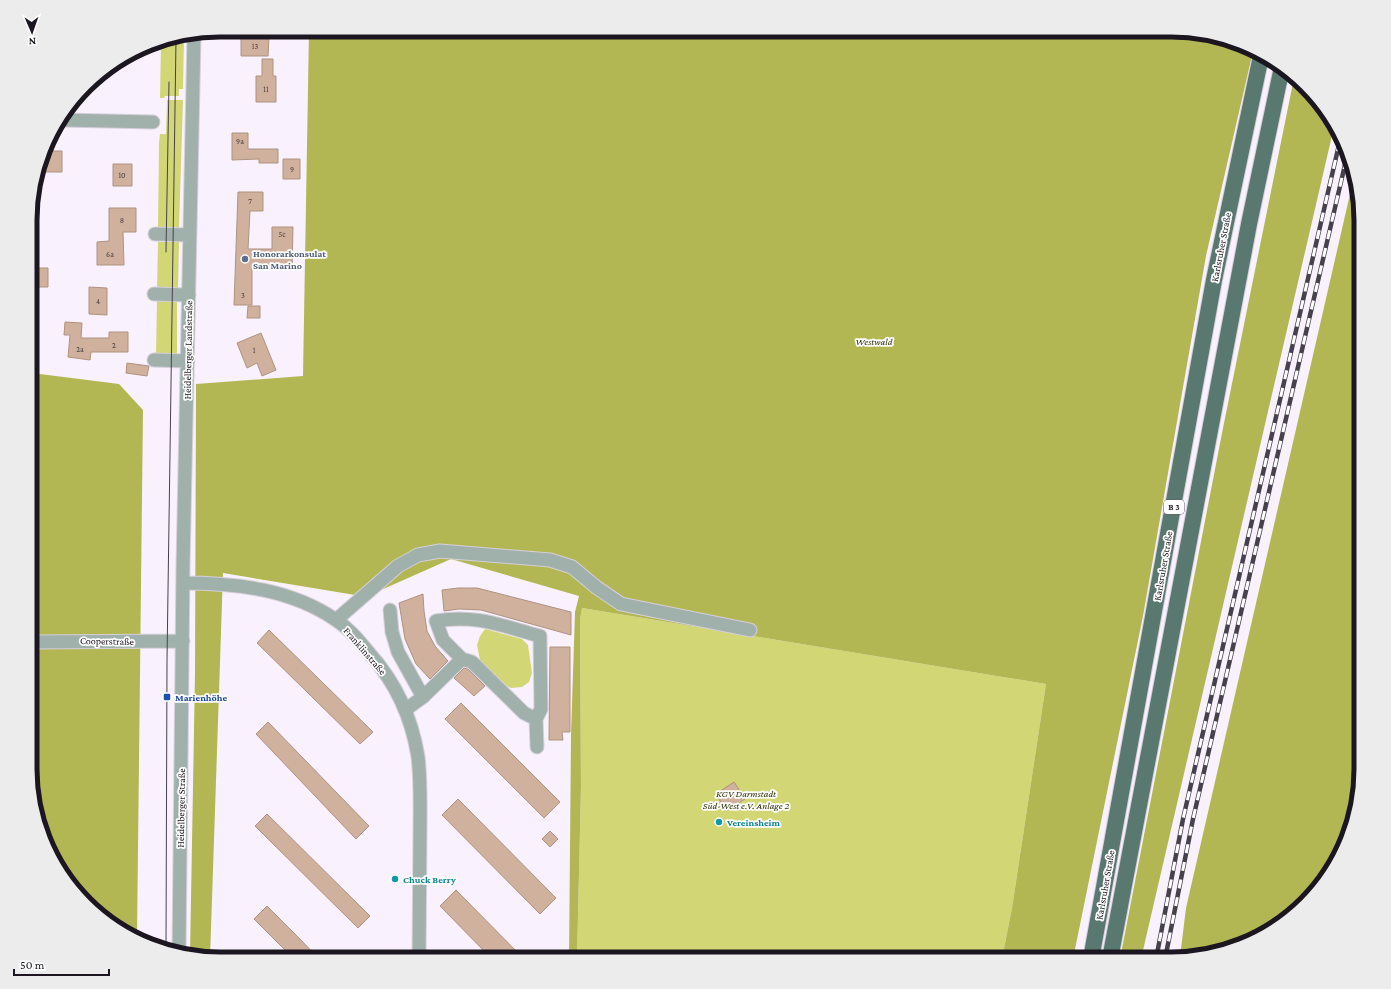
<svg xmlns="http://www.w3.org/2000/svg" width="1391" height="989" font-family="'Crimson Pro',serif">
	<style>
		.green { fill: #d2d675 }
		.forest { fill: #b3b753 }
		.building { fill: #d0b19e; stroke: #af927f }
		.lines { fill: none; stroke-linecap: round; stroke-linejoin: round }
		.minor-casing { stroke: #d6cfda; stroke-width: 15 }
		.major-casing { stroke: #d6cfda; stroke-width: 18 }
		.minor { stroke: #a0b1ab; stroke-width: 13 }
		.major { stroke: #59786f; stroke-width: 16 }
		.tram { stroke: #47414c; stroke-width: 1 }
		.rail-casing { stroke: #47414c; stroke-width: 4.5 }
		.rail { stroke: #fff; stroke-width: 3; stroke-dasharray: 9; stroke-linecap: butt }
		.service-dot { fill: #5c6f8a; stroke: #fff; stroke-width: 1.5 }
		.transit-dot { fill: #1a4fb4; stroke: #fff; stroke-width: 1.5 }
		.culture-dot { fill: #0f9aa8; stroke: #fff; stroke-width: 1.5 }
		.labels { text-anchor: middle; dominant-baseline: central; stroke-width: 3.5; stroke-linejoin: round; paint-order: stroke }
		.number-label { font-size: 8px; fill: #493d40 }
		.shield { fill: #fff; stroke: #605c63; stroke-width: 1 }
		.shield-label { font-size: 9px; font-weight: bold; fill: #1c1620 }
		.street-label { font-size: 10px; fill: #1c1620; stroke: #fff }
		.service-label { font-size: 10px; font-weight: bold; fill: #4e5e75; stroke: #fff; text-anchor: start }
		.park-label { font-size: 10px; font-style: italic; fill: #313206; stroke: #fff }
		.transit-label { font-size: 10px; font-weight: bold; fill: #164399; stroke: #fff; text-anchor: start }
		.culture-label { font-size: 10px; font-weight: bold; fill: #0d838f; stroke: #fff; text-anchor: start }
		.rim { fill: none; stroke: #1c1620; stroke-width: 5 }
	</style>
	<rect width="100%" height="100%" fill="#f9f2fe"/>
	<path class="green" d="M184,37L183,89H179V96H165L164,98H160L161,42Z
		M167,100H183L179,228L158,227L159,143L160,134H166Z
		M158,242H179L178,292L157,291Z
		M157,300H177V357L156,355Z
		M582,608L1046,684L1012,908L1002,959H577L581,787L580,620Z
		M485,629L522,639L528,645L532,673L529,682L522,687L511,688L501,684L480,660L477,645L480,636Z"/>
	<path class="forest" d="M309,30H1183L1232,40L1253,51L1206,256L1143,616L1073,959H1002L1012,908L1046,684L582,608L580,620L581,787L577,959H569L571,735L575,612L579,596L451,559L381,590L355,595L223,573L210,959L190,955L195,673L196,384L303,376Z
		M1294,78L1334,127L1141,959H1120L1223,428Z
		M1353,181L1361,208V781L1347,841L1322,885L1255,939L1180,957L1186,908Z
		M32,373L119,384L143,410L137,937L104,920L55,864L32,794Z"/>
	<path class="building" d="M241,37H269L268,56H241Z
		M262,59H273V76H276V102H256V76H262Z
		M232,133H248V149H278V163H259V159L232,160Z
		M45,151H62V172H39Z
		M283,159H300V179H283Z
		M113,164H132V186H113Z
		M238,192H263V211H250L248,249H272V227H293L292,269L252,268V305H234Z
		M109,208H136V232H123L124,265H97V242L109,241Z
		M32,268H48V287H32Z
		M89,287L107,288V315L89,314Z
		M248,306H260V318H247Z
		M65,322L82,323L81,338H109V332H128V352H91L90,360L68,357L70,335H64Z
		M261,333L276,370L262,376L257,363L247,368L237,343Z
		M127,363L149,366L147,376L126,373Z
		M458,588H477L571,612V635L481,610L459,609L444,611L442,590Z
		M423,594L424,611L427,631L435,646L448,661L430,679L416,664L405,639L399,603Z
		M269,630L373,732L360,744L257,643Z
		M550,647H570V732H562L563,740H549Z
		M464,668L468,669L485,686L474,696L454,678Z
		M461,703L560,802L544,818L445,719Z
		M268,722L369,826L356,839L256,734Z
		M734,782L745,799L726,811L716,794Z
		M458,799L556,898L540,914L442,815Z
		M267,814L370,916L358,928L255,826Z
		M550,831L558,839L550,847L542,839Z
		M456,890L524,959H492L440,906Z
		M267,906L300,939L319,959H294L254,919Z"/>
	<g class="lines">
		<g class="minor-casing">
			<path id="minor" d="M62,120L153,122
				M155,234L190,235
				M154,294L189,295
				M154,360L188,361
				M183,583C236,583 291,589 336,620C350,629 360,642 370,654C396,683 412,719 418,757C421,781 420,807 420,832C420,874 419,916 419,959
				M390,610L392,632L398,652L423,697
				M336,620L398,566L418,555L440,551L550,560L572,567L596,587L621,604L750,630
				M32,642L183,641
				M462,659L472,662L524,713L536,719
				M405,710L423,697L462,659L443,640L436,621C476,614 502,626 540,636L541,709L536,719L537,747
				M179,953L183,566L194,35"/>
		</g>
		<g class="major-casing">
			<path id="major" d="M1091,959L1214,280L1261,56
				M1110,959L1249,224L1282,67"/>
		</g>
		<use href="#minor" class="minor"/>
		<use href="#major" class="major"/>
		<path class="tram" d="M166,252L169,82
			M166,950L167,660L176,39"/>
		<g class="rail-casing">
			<path id="rail" d="M1156,959L1183,819L1341,136
				M1165,959L1193,819L1347,156"/>
		</g>
		<use href="#rail" class="rail"/>
	</g>
	<circle class="service-dot" cx="245" cy="259" r="4"/>
	<rect class="transit-dot" x="163" y="693" width="8" height="8" rx="2"/>
	<g class="culture-dot">
		<circle cx="719" cy="822" r="4"/>
		<circle cx="395" cy="879" r="4"/>
	</g>
	<g class="labels">
		<g class="number-label">
			<text x="255" y="46">13</text>
			<text x="266" y="89">11</text>
			<text x="240" y="141">9a</text>
			<text x="292" y="169">9</text>
			<text x="122" y="175">10</text>
			<text x="250" y="201">7</text>
			<text x="122" y="220">8</text>
			<text x="282" y="234">5c</text>
			<text x="110" y="254">6a</text>
			<text x="243" y="295">3</text>
			<text x="98" y="301">4</text>
			<text x="114" y="345">2</text>
			<text x="80" y="349">2a</text>
			<text x="254" y="350">1</text>
		</g>
		<rect class="shield" x="1164" y="500" width="20" height="14" rx="3"/>
		<g class="shield-label">
			<text x="1174" y="507">B 3</text>
		</g>
		<g class="street-label">
			<text transform="translate(1221 247) rotate(-79)">Karlsruher Straße</text>
			<text transform="translate(188 350) rotate(-89)">Heidelberger Landstraße</text>
			<text transform="translate(1163 566) rotate(-80)">Karlsruher Straße</text>
			<text transform="translate(107 641) rotate(1)">Cooperstraße</text>
			<text transform="translate(365 651) rotate(49)">Franklinstraße</text>
			<text transform="translate(181 808) rotate(-89)">Heidelberger Straße</text>
			<text transform="translate(1105 885) rotate(-80)">Karlsruher Straße</text>
		</g>
		<g class="service-label">
			<text x="253" y="253">Honorarkonsulat<tspan x="253" dy="12">San Marino</tspan></text>
		</g>
		<g class="park-label">
			<text x="874" y="341">Westwald</text>
			<text x="746" y="793">KGV Darmstadt<tspan x="746" dy="12">Süd-West e.V. Anlage 2</tspan></text>
		</g>
		<g class="transit-label">
			<text x="175" y="697">Marienhöhe</text>
		</g>
		<g class="culture-label">
			<text x="727" y="822">Vereinsheim</text>
			<text x="403" y="879">Chuck Berry</text>
		</g>
	</g>
	<path d="M0 0H1391V989H0ZM220 37H1171A183 183 0 0 1 1354 220V769A183 183 0 0 1 1171 952H220A183 183 0 0 1 37 769V220A183 183 0 0 1 220 37Z" fill="#edeced" fill-rule="evenodd"/>
	<path class="rim" d="M220 37H1171A183 183 0 0 1 1354 220V769A183 183 0 0 1 1171 952H220A183 183 0 0 1 37 769V220A183 183 0 0 1 220 37Z"/>
	<g transform="translate(32 32) rotate(178)" stroke="#ffffff" stroke-width="3" paint-order="stroke">
	<path d="M0-3L7 15L0 10L-7 15Z" fill="#1c1620"/>
	<text y="-6" font-size="11" font-weight="bold" text-anchor="middle" fill="#1c1620">N</text>
	</g>
	<path d="M14 969v6h95v-6" fill="none" stroke="#1c1620" stroke-width="2"/>
	<text x="20" y="969" font-size="12" fill="#1c1620" stroke="#ffffff" stroke-width="3" paint-order="stroke">50 m</text>
</svg>
